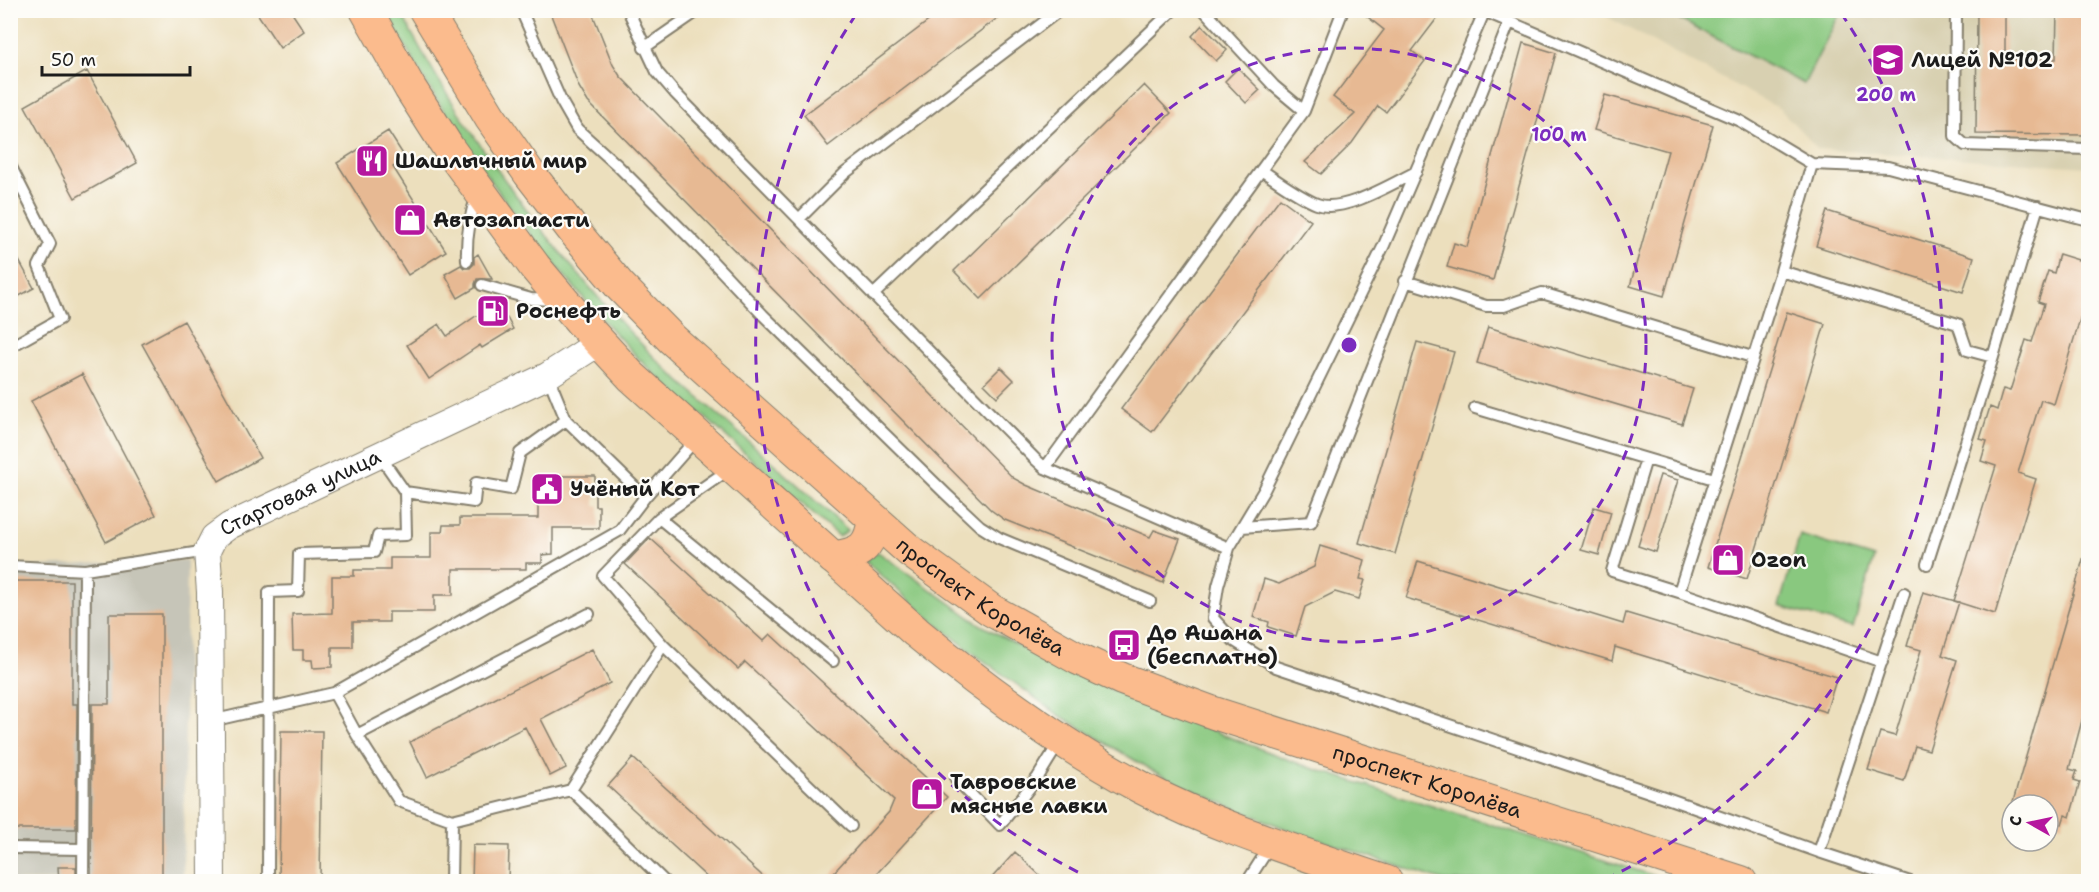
<svg xmlns="http://www.w3.org/2000/svg" width="2099" height="892" font-family="'Shantell Sans',sans-serif">
	<style>
		.built { fill: #d8d0b1 }
		.industrial { fill: #c6c5b8 }
		.green { fill: #89c87f; stroke: #52724e; stroke-width: 1.5 }
		.building { fill: #e7b993 }
		.lines { fill: none; stroke-linecap: round; stroke-linejoin: round }
		.service-casing { stroke: #847e6c; stroke-width: 14 }
		.tertiary-casing { stroke: #847e6c; stroke-width: 28 }
		.primary-casing { stroke: #847e6c; stroke-width: 34 }
		.service { stroke: #fff; stroke-width: 10 }
		.tertiary { stroke: #fff; stroke-width: 26 }
		.primary { stroke: #fbbb8d; stroke-width: 32 }
		.ring { fill: none; stroke: #7b2cbf; stroke-width: 3; stroke-dasharray: 10 8 }
		.labels { text-anchor: middle; dominant-baseline: central; stroke-width: 4.5; stroke-linejoin: round; paint-order: stroke }
		.poi-label { font-size: 21px; font-weight: bold; fill: #1c1c1c; stroke: #fdfcf7; text-anchor: start }
		.street-label { font-size: 21px; fill: #1c1c1c; stroke: #fdfcf7 }
		.centre { fill: #7b2cbf; stroke: #fdfcf7; stroke-width: 3 }
		.ring-label { font-size: 18px; text-anchor: middle; font-weight: bold; fill: #7b2cbf; stroke: #fdfcf7; stroke-width: 4.5; stroke-linejoin: round; paint-order: stroke }
	</style>
	<rect width="100%" height="100%" fill="#fdfcf7"/>
	<filter id="ink" filterUnits="userSpaceOnUse"><feTurbulence type="fractalNoise" baseFrequency=".0167" numOctaves="2"/><feDisplacementMap in="SourceGraphic" scale="12" xChannelSelector="R" yChannelSelector="G"/><feConvolveMatrix kernelMatrix="1 2 1 2 8 2 1 2 1" color-interpolation-filters="sRGB"/></filter>
	<filter id="wash" filterUnits="userSpaceOnUse"><feTurbulence type="fractalNoise" baseFrequency=".008" numOctaves="4" result="noise"/><feDisplacementMap in="SourceGraphic" scale="24" xChannelSelector="R" yChannelSelector="G"/><feGaussianBlur stdDeviation="1.35" result="paint"/><feColorMatrix in="noise" values="0 0 0 0 0 0 0 0 0 0 0 0 0 0 0 0 0 1.4 0 .05"/><feComposite in="paint" operator="in"/></filter>
	<g filter="url(#wash)">
		<rect width="100%" height="100%" fill="#ecdfbd"/>
		<path class="built" d="M1596,11H2088V167L1818,149L1780,109Z"/>
		<path class="industrial" d="M187,560L183,881H11L10,567Z"/>
		<path class="green" d="M386,11H400C464,134 554,255 651,354C671,375 694,393 715,412C760,451 804,490 848,530L839,537C795,498 751,459 707,419C685,401 662,382 642,362C542,259 453,138 386,11Z
			M1663,11H1841L1804,84Z
			M1800,535L1874,558L1853,628L1779,606Z
			M878,552L981,625L1027,650L1117,692L1234,739L1308,767L1671,881H1444L1284,828L1215,800L1151,770L1059,715L969,650L928,617L865,561Z"/>
		<g id="blocks">
			<path class="building" d="M255,10H290L304,31L280,48Z
				M549,10H591L613,65L620,76L1013,478L1026,485L1150,537L1154,530L1180,539L1163,583L1005,520L991,510L588,102L579,87Z
				M943,10H1008L828,146L804,115Z
				M1359,10H1430L1438,17L1412,51L1425,61L1386,112L1378,106L1352,143L1321,174L1305,162L1355,114L1333,97L1384,30Z
				M1977,10H2005V59H2056L2057,10H2088V135L1976,134Z
				M1202,25L1227,50L1216,61L1192,36Z
				M1523,43L1556,53L1493,280L1447,267L1454,243L1467,247Z
				M1238,68L1260,90L1246,103L1225,81Z
				M87,71L137,163L75,198L25,106Z
				M1144,85L1171,113L981,299L954,271Z
				M1605,95L1713,125L1664,296L1630,286L1668,151L1594,130Z
				M388,131L406,159L393,167L446,251L408,275L337,163Z
				M1280,198L1311,221L1152,432L1121,409Z
				M1827,211L1974,257L1963,292L1816,246Z
				M10,244L34,288L10,301Z
				M478,254L492,279H477L475,284V288L458,298L445,274L461,265L464,268H470L474,264V257Z
				M2059,254L2088,263V293L2054,404L2041,400L2018,473L2036,479L1995,614L1954,601L1996,466L1981,461L1987,441L1980,439L1990,407L1997,410L2003,389L2010,391L2026,340L2032,342L2044,304L2038,302L2048,271L2054,273Z
				M1787,312L1825,324L1747,579L1708,567Z
				M476,316L507,318L513,329L482,348L480,345L429,379L407,345L439,324L447,336Z
				M184,321L260,458L219,481L142,344Z
				M1488,327L1693,389L1682,424L1477,363Z
				M1417,342L1454,352L1395,554L1359,543Z
				M1001,367L1014,380L997,397L984,384Z
				M82,374L156,515L106,542L31,401Z
				M1660,475L1678,480L1656,552L1638,546Z
				M554,476H595V506H599V528H553V554L542,555V563H526V569H453V595H434V612H389V622H353V647H332V667L313,668L312,660H303V650H293L292,614L332,613V576H354V570H390V558H431V532H442L443,525H460V518H538V492H544V484H554Z
				M1594,507L1611,512L1599,555L1581,550Z
				M650,538L763,641L770,634L947,797L869,882H825L889,812L894,800L745,662L738,669L625,564Z
				M1320,546L1365,560L1360,579L1365,580L1359,599L1335,592L1305,607L1296,636L1268,627L1269,622L1253,617L1264,579L1279,584L1314,567Z
				M2084,556L2088,557V698L2069,769L2077,771L2074,780L2080,782L2070,817L2065,815L2062,824L2048,820V805H2012Z
				M1418,561L1623,624L1626,613L1837,677L1826,712L1615,647L1612,661L1406,598Z
				M10,581H72V704H77L76,829H10Z
				M1923,592L1959,602L1942,655L1957,660L1929,750L1915,746L1904,781L1868,770L1880,732L1895,736L1921,650L1907,646Z
				M109,614H162V882H91L92,704H109Z
				M592,649L610,683L541,719L566,768L550,776L525,727L427,777L410,742Z
				M281,731H322L320,882H279Z
				M633,758L769,882H712L608,786Z
				M473,845L509,846L508,882H472Z
				M1015,852L1047,882H988Z
				M58,867H76V882H59Z"/>
		</g>
	</g>
	<g filter="url(#ink)">
		<use href="#blocks" fill-opacity="0" stroke="#847e6c" stroke-width="1.5"/>
		<g class="lines">
			<g class="service-casing">
				<path id="service" d="M521,10L561,101L577,129L617,165L696,244L763,315L947,495L980,526L999,538L1150,601
					M628,10L657,72L675,93L1035,459L1045,468L1229,548
					M1204,10L1274,86L1304,111
					M1485,10L1384,245L1264,490L1229,548L1218,586L1213,618L1233,640L1276,667L1661,796L1819,852L1910,882
					M1956,10L1955,136L1965,145L2088,149
					M1484,11L1740,121L1812,164L1888,167L2088,220
					M644,48L699,10
					M10,165L50,244L39,266L60,319L10,347
					M1261,170C1278,181 1299,197 1317,204C1343,214 1391,184 1416,172
					M799,219L845,173L1060,10
					M467,261C466,237 469,218 477,195
					M1781,271L1958,324L1967,350L1993,357
					M1405,281L1486,306H1504L1542,293L1752,357
					M482,285L531,299L554,300
					M873,295L1173,10
					M548,376L566,420L645,497
					M1475,408L1714,479
					M1646,459L1612,571L1679,592L1882,662
					M728,467L721,475L659,518L603,576L663,645L851,826
					M1045,468L1304,111L1343,10
					M405,492L474,502L476,483L511,489L520,453L566,420
					M659,518L833,661
					M1242,527L1311,522L1509,23
					M1927,564L1993,357L2038,206
					M10,566L85,570L207,551
					M1679,592L1781,271L1812,164
					M334,693L357,735L399,801L452,820L451,882
					M211,721L334,693L619,531L645,497L696,439
					M357,735L589,614
					M956,779L1000,825L1038,777L1059,743
					M571,790L665,882
					M452,820L571,790L663,645
					M10,848L83,849
					M1819,852L1904,593
					M83,882L85,570
					M268,882L269,592L298,591L299,554L374,552L378,536L406,535L405,492L380,456
					M1247,882L1270,846"/>
			</g>
			<g class="tertiary-casing">
				<g id="tertiary">
					<path id="s1" d="M212,882L210,592L207,551L214,537L229,526L547,376L600,342"/>
				</g>
			</g>
			<g class="primary-casing">
				<g id="primary">
					<path d="M366,10L410,88L449,149L535,267L582,323L631,376L916,632C986,690 1060,744 1140,787C1218,828 1304,854 1387,882"/>
					<path id="s2" d="M425,10L490,117L529,173L573,230L620,286L672,339L911,552L991,610L1077,658L1122,679L1214,713L1741,882"/>
					<path d="M833,558C861,553 869,549 874,520"/>
				</g>
			</g>
			<use href="#service" class="service"/>
			<use href="#tertiary" class="tertiary"/>
			<use href="#primary" class="primary"/>
		</g>
	</g>
	<g class="ring">
		<circle cx="1349" cy="345" r="297"/>
		<path d="M1094 880A593 593 0 0 1 857 13M1841 13A593 593 0 0 1 1604 880"/>
	</g>
	<defs>
		<g id="school-square" transform="scale(1.725)"><rect x="-9" y="-9" width="18" height="18" rx="4" fill="#b5179e" stroke="#fdfcf7"/><path d="M0-5L7-2L0 1L-7-2ZM-4 1L0 2.5L4 1V4Q0 6-4 4Z" fill="#fff"/></g>
		<g id="restaurant-square" transform="scale(1.725)"><rect x="-9" y="-9" width="18" height="18" rx="4" fill="#b5179e" stroke="#fdfcf7"/><path d="M-5-6h1v4h1v-4h1v4h1v-4h1v5L-1.5 .5V6h-2V.5L-5-1ZM5-6V6H3V1.5H1.5Q1.5-4 5-6Z" fill="#fff"/></g>
		<g id="shop-square" transform="scale(1.725)"><rect x="-9" y="-9" width="18" height="18" rx="4" fill="#b5179e" stroke="#fdfcf7"/><path d="M-5-2.5h2.3a2.7 3.5 0 0 1 5.4 0H5L5.5 6h-11ZM-1.5-2.5h3a1.5 2.3 0 0 0-3 0Z" fill="#fff"/></g>
		<g id="fuel-square" transform="scale(1.725)"><rect x="-9" y="-9" width="18" height="18" rx="4" fill="#b5179e" stroke="#fdfcf7"/><path d="M-5.5-6h7V0h2V4h1.3V-2.5L3-4.5l.8-.8L6-3V5H2.5V1h-1V6h-7ZM-4.2-4.7v3.2H.2V-4.7Z" fill="#fff"/></g>
		<g id="civic-square" transform="scale(1.725)"><rect x="-9" y="-9" width="18" height="18" rx="4" fill="#b5179e" stroke="#fdfcf7"/><path d="M-.6-6.5H3V-4.5H.6V-3L4-1V1h2V6H-6V1h2V-1L-.6-3ZM-1.2 2.5V6h2.4V2.5Z" fill="#fff"/></g>
		<g id="bus-square" transform="scale(1.725)"><rect x="-9" y="-9" width="18" height="18" rx="4" fill="#b5179e" stroke="#fdfcf7"/><path d="M-5-6H5V4H4V6H2V4H-2V6H-4V4H-5ZM-3.5-4V0h7V-4ZM-3.5 1.2v1.5H-2V1.2ZM2 1.2v1.5H3.5V1.2Z" fill="#fff"/></g>
	</defs>
	<g fill-rule="evenodd">
		<use href="#school-square" x="1888" y="60"/>
		<use href="#restaurant-square" x="372" y="161"/>
		<use href="#shop-square" x="410" y="220"/>
		<use href="#fuel-square" x="493" y="311"/>
		<use href="#civic-square" x="547" y="489"/>
		<use href="#shop-square" x="1728" y="560"/>
		<use href="#bus-square" x="1124" y="645"/>
		<use href="#shop-square" x="927" y="794"/>
	</g>
	<g class="labels">
		<g class="poi-label">
			<text x="1911" y="60">Лицей №102</text>
			<text x="395" y="161">Шашлычный мир</text>
			<text x="433" y="220">Автозапчасти</text>
			<text x="516" y="311">Роснефть</text>
			<text x="570" y="489">Учёный Кот</text>
			<text x="1751" y="560">Ozon</text>
			<text x="1147" y="633">До Ашана<tspan x="1147" dy="24">(бесплатно)</tspan></text>
			<text x="950" y="782">Тавровские<tspan x="950" dy="24">мясные лавки</tspan></text>
		</g>
		<g class="street-label">
			<text stroke="none"><textPath href="#s1" startOffset="444">Стартовая улица</textPath></text>
			<text stroke="none"><textPath href="#s2" startOffset="816">проспект Королёва</textPath></text>
			<text stroke="none"><textPath href="#s2" startOffset="1302">проспект Королёва</textPath></text>
		</g>
	</g>
	<circle cx="1349" cy="345" r="9" class="centre"/>
	<g class="ring-label">
		<text x="1886" y="101">200 m</text>
		<text x="1559" y="141">100 m</text>
	</g>
	<rect width="2099" height="892" fill="none" stroke="#fdfcf7" stroke-width="36"/>
	<g transform="translate(2030 823) rotate(279)"><circle r="28" fill="#fdfcf7" stroke="#a3a29f" stroke-width="1.5"/>
	<path d="M0-4.5L10 22L0 15L-10 22Z" fill="#b5179e"/>
	<text y="-9" font-size="16" font-weight="bold" text-anchor="middle" fill="#1c1c1c">С</text>
	</g>
	<path d="M42 66v9h148v-9" fill="none" stroke="#1c1c1c" stroke-width="3"/>
	<text x="51" y="66" font-size="18" fill="#1c1c1c" stroke="#fdfcf7" stroke-width="4.5" paint-order="stroke">50 m</text>
</svg>
